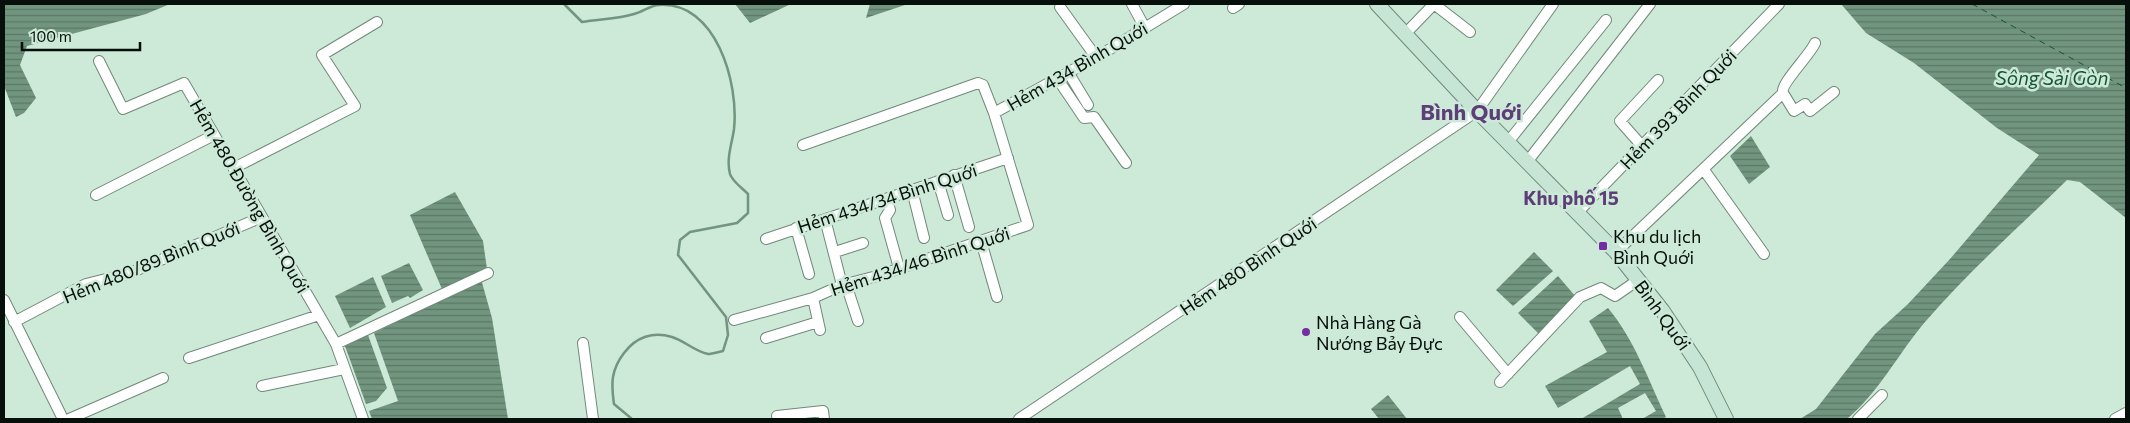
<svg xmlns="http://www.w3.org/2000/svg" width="2130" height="423" font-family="Commissioner,sans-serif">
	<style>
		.water { fill: url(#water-rules) }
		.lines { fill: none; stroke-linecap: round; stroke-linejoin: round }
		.stream { stroke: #71957f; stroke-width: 2.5 }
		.ferry { stroke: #155536; stroke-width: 1; stroke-dasharray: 6 5; stroke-linecap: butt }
		.street-casing { stroke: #70897a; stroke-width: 12 }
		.secondary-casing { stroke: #70897a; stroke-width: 16 }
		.street { stroke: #fff; stroke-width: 10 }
		.secondary { stroke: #c6e5d5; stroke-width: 14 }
		.poi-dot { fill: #722ea2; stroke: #cde9d7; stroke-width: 2 }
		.labels { text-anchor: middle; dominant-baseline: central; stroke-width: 5; stroke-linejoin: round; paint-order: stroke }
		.street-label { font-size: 18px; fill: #060f0a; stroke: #cde9d7 }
		.poi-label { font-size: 18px; fill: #060f0a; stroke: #cde9d7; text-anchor: start }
		.water-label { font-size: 19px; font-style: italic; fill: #155536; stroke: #cde9d7 }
		.neighbourhood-label { font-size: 19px; font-weight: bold; fill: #5d3e78; stroke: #cde9d7 }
		.district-label { font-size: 22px; font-weight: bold; fill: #5d3e78; stroke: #cde9d7 }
	</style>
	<defs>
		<pattern id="water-rules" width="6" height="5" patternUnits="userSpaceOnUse" patternTransform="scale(1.25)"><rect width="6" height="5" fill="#71957f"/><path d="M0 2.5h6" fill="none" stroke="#5b7866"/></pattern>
	</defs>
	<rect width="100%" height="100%" fill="#cde9d7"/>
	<path class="water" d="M4,4H170L146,14L27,46L20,65L36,98L24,113L16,117L4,86Z
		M735,4H791L750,23Z
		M870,4H908L866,18Z
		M1841,4H2126V218L2080,182L2067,180C2019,227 1970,270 1925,322C1898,354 1879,392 1847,419H1800L1816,409L1875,334L1908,304L1950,259L2039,155L1997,128L1914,63L1866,33Z
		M1751,136L1770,167L1749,184L1730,156Z
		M455,192L483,241L487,269L442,289L410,215Z
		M1534,252L1553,271L1513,306L1496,290Z
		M409,263L423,290L410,298L408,296L392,303L381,276Z
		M1558,276L1576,297L1539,334L1518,313Z
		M373,277L386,307L350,328L335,296Z
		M481,279L492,318L508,419H372L369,411L398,401L374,333Z
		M1608,308C1634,339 1649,381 1666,417L1663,419H1642L1656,411L1645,393L1618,408L1623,419H1581L1640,384L1630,366L1558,408L1545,386L1607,352L1589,321Z
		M368,335L387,388L376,401L366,404L345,346Z
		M1388,395L1407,419H1379L1371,409Z"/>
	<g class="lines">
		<path class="stream" d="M564,4L582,22C599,19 618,19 634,14C643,12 651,5 659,5C716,1 739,83 734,129C732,144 726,158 730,174C732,181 742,188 748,194V213L737,223L690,232L680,240L678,255L726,317L728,335L723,351C718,352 712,354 708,354C694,351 685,341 672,337C653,331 636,337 624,353C611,370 611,383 614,404L632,419"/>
		<path class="ferry" d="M1972,4L2126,88"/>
		<g class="street-casing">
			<path id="street" d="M1132,4L1145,28
				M1060,7L1096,57
				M1233,8L1239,4
				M1406,33L1434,4L1470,32
				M99,61L123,109L184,83L336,344L363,419
				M1068,72L1088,105
				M1057,78L1084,118L1094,117L1126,163
				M1783,93C1780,84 1810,55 1815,43
				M1508,142L1606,20
				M803,145L978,83L983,85L994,113
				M1642,146L1620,121L1658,80
				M1527,162L1650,4
				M234,168L355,106L322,55L377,22
				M1704,170L1764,254
				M954,175L969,227
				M938,181L948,215
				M912,190L924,238
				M96,195L214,135
				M887,199L890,210L885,218L899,268
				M1576,214L1779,4
				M825,219L842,285
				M796,228L809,274
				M766,239L1008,158
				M981,241L997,297
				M835,252L863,243
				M1616,252L1783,93L1794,111L1805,104L1810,111L1834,92
				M846,284L858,321
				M813,298L820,330
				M4,300L63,419
				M1460,317L1508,374
				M734,320L813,298L842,285L877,276L1028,225L994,113L1102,54L1184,4
				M14,322L86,284L130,273L262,217
				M766,338L818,322
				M583,343L593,419
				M336,344L488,273
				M189,358L319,315
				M1500,382L1580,297L1601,288L1615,296L1638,280
				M262,386L344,369
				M777,416L823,411L824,419
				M69,419L163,378
				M1019,419L1477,111L1553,4
				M1858,419L1882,395
				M2115,419L2126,413"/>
		</g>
		<g class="secondary-casing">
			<path id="secondary" d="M1377,4L1477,111L1616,252L1662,310L1700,367L1726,419"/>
		</g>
		<use href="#street" class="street"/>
		<use href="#secondary" class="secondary"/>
	</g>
	<g class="poi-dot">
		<rect x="1598" y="241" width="10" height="10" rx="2.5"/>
		<circle cx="1306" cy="332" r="5"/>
	</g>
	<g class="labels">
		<g class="street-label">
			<text transform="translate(1077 66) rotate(-30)">Hẻm 434 Bình Quới</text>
			<text transform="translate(1678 109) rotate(-46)">Hẻm 393 Bình Quới</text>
			<text transform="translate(250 196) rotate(60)">Hẻm 480 Đường Bình Quới</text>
			<text transform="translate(887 198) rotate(-18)">Hẻm 434/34 Bình Quới</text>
			<text transform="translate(920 261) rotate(-18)">Hẻm 434/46 Bình Quới</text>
			<text transform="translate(151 262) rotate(-22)">Hẻm 480/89 Bình Quới</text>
			<text transform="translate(1248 266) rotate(-34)">Hẻm 480 Bình Quới</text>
			<text transform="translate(1663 315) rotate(54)">Bình Quới</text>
		</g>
		<g class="poi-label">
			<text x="1613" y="236">Khu du lịch<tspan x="1613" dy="21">Bình Quới</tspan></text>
			<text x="1316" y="322">Nhà Hàng Gà<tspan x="1316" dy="21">Nướng Bảy Đực</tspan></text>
		</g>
		<g class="water-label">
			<text x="2052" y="77">Sông Sài Gòn</text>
		</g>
		<g class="neighbourhood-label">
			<text x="1571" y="197">Khu phố 15</text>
		</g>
		<g class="district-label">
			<text x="1471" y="111">Bình Quới</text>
		</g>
	</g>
	<rect width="2130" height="423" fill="none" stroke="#060f0a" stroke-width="10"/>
	<path d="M22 42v8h118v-8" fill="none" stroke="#060f0a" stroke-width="2.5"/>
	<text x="30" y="42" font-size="15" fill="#060f0a" stroke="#cde9d7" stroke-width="4" paint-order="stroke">100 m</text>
</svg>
